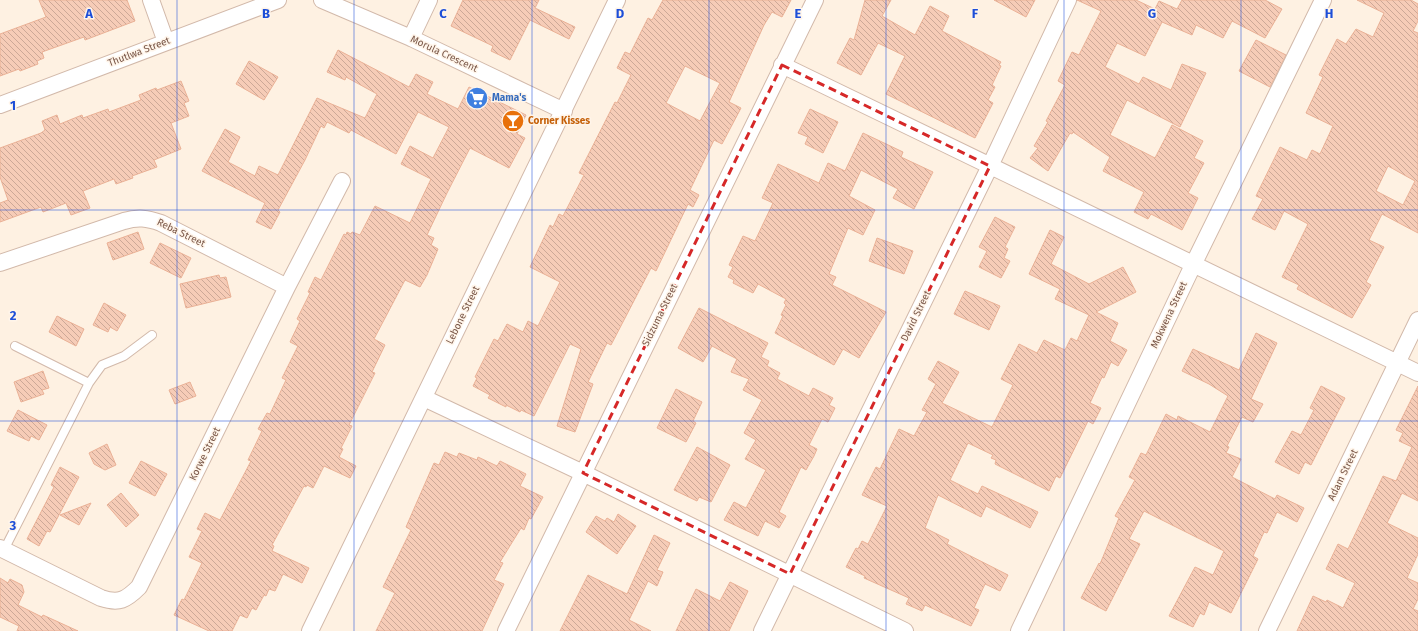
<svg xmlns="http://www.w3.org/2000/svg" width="1418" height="631" font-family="'Fira Sans',sans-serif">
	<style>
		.building { fill: url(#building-back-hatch); stroke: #eab196; fill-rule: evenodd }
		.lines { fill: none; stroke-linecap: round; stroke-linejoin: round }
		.service-casing { stroke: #d2b9aa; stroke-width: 10 }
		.minor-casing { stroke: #d2b9aa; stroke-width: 18 }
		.service { stroke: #fff; stroke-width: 8 }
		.minor { stroke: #fff; stroke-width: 16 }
		.marked { fill: none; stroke: #d62828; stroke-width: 3; stroke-dasharray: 8 5; stroke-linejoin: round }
		.grid { fill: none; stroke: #1d4ed8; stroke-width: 1; stroke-opacity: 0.55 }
		.labels { text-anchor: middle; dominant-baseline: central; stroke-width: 3; stroke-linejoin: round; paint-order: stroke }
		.street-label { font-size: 10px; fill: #785546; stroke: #fff5ea }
		.shop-label { font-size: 10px; font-weight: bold; fill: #366cbe; stroke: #fff5ea; text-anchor: start }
		.food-label { font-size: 10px; font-weight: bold; fill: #c56008; stroke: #fff5ea; text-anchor: start }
		.grid-label { font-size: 13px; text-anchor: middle; font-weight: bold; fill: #1d4ed8; stroke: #fff5ea; stroke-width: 3; stroke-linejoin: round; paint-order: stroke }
	</style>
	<defs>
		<pattern id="building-back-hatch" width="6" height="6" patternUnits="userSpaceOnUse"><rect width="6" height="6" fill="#f6ccb7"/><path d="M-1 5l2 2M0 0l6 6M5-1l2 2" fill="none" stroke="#cca897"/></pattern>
	</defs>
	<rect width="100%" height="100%" fill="#fef1e2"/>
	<path class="building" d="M39,0H127L135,21L85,40L84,37L42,52L44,58L37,61L38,64L20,71L19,69L0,76V34L46,17Z
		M463,0H539L535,8L575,27L569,39L530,20L510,60L491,51L493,46L451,26Z
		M663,0H791L782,17L772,12L764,25L729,102L741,108L722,144L714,140L690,190L699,195L693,207L688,204L656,271L651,268L611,345L607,343L588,382L593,384L575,432L557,426L581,349L570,344L534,416L521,410L520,412L506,405V407L488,398L490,395L473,386L477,378L475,377L494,339L498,341L507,324L523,332L528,321L538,326L560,282L530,267L550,225L553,227L559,214L563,216L584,175L579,173L615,102L617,103L631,75L617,68L625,52L630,54L648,18L652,20ZM685,66L720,83L700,121L666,103Z
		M865,0H891L882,16L915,35L930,6L949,16L942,31L1001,62L999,65L1001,66L992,85L995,87L988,100L993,103L975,138L886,94L905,56L878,43L861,75L837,63L850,38L854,40Z
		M994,0H1035L1026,17Z
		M1077,0H1136L1155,9L1159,1L1177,9L1182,0H1265L1282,9L1265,38L1232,21L1223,38L1196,25L1192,35L1162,22L1145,56L1117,43L1105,67L1139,84L1143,77L1171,90L1182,64L1206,73L1180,127L1127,100L1110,135L1155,158L1172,125L1203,141L1194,158L1204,163L1188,193L1198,198L1182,230L1151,214L1148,219L1134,212L1144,192L1103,171L1110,157L1073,132L1072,134L1070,133L1048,171L1030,158L1038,148L1034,146L1048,122L1046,121L1065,85L1058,81L1072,52L1079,55L1101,11Z
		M1357,0H1411L1418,4V21L1413,31L1418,33V233L1382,214L1369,240L1384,247L1366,282L1371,285L1352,318L1297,289L1299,285L1282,277L1308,224L1284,211L1275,230L1252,219L1263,199L1256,196L1280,147L1307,160L1312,150L1320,154L1333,126L1306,113L1323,77L1319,75L1337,39L1346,44L1356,29L1373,37L1384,13ZM1388,166L1415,181L1403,205L1376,191Z
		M1256,40L1286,55L1270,87L1239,71Z
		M338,50L409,87L416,74L433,82L427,94L458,109L469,87L526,115L517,134L525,138L509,168L470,148L447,193L427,235L434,238L431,245L438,249L427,275L420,287L405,280L374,339L385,345L372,372L375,373L349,425L352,426L341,448L343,449L339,457L356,466L350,478L324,466L313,488L307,485L306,487L304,486L272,545L274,546L272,551L309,568L302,583L283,574L275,591L269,589L266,596L264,595L256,610L252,608L247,618L240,615L232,631H209L174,615L182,599L184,600L202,563L189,557L202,531L197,529L205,513L220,520L251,461L248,460L262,431L258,429L267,413L270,414L286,380L282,378L298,346L290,342L300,321L297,319L310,293L308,292L315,277L321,280L344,234L346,235L347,232L351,234L352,232L360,235L375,206L410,223L431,179L401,164L410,146L433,158L449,127L418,112L396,154L351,130L349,133L327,122L324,128L321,126L305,160L278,210L280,212L271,229L256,222L265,203L202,171L225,129L240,137L228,162L255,176L259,166L278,175L317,98L365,118L377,94L346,77L345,80L327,72Z
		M249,61L278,77L264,100L236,84Z
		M181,81L189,101L184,103L189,116L171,123L181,149L154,160L157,167L132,176L133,178L116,184L114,179L83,191L90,208L71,215L66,203L43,212L41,207L0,222V203L8,200L0,177V148L41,133L45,130L42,121L57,115L60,124L82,115L83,118L108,109L109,112L141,100L139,95L156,88L157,90Z
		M810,109L838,122L823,153L805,144L808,137L798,133Z
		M863,133L903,152L901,157L933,172L914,209L893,198L898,189L861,170L849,196L875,210L863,235L848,228L829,274L836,277L832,285L886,312L859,358L843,349L834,365L775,333L783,316L781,315L786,305L784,303L786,299L758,284L753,293L733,283L734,280L728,277L733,267L729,265L743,236L755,241L773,203L762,198L778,164L819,183L828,163L845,171Z
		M995,217L1015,227L1005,247L1008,249L1004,258L1010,261L1001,278L979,267L987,251L979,247Z
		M1050,230L1064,237L1051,264L1089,284L1123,267L1136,292L1096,312L1118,323L1110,341L1127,350L1118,366L1111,362L1104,378L1102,377L1090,403L1101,408L1093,424L1088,421L1060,478L1056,476L1049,491L995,464L996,460L991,458L993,455L968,443L950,480L978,494L982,486L1038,512L1030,528L986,506L981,517L938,495L925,528L949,540L947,544L1008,575L1000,591L985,584L974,608L979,610L971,626L925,605L922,611L906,604L909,598L864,578L865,576L846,567L856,548L858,549L862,541L868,544L887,506L862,495L876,467L880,469L899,429L914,436L927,412L922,410L936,384L928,379L938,361L959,372L942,403L992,427L1013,385L1001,379L1019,344L1037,353L1044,340L1065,350L1071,338L1077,341L1089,315L1055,299L1060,289L1029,274Z
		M138,232L144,249L113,260L107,243Z
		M877,238L913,251L904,274L869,261Z
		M160,243L191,258L181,278L150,263Z
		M219,275L220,278L226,277L231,297L186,308L180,284Z
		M965,291L1000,306L989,330L954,314Z
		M104,303L126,315L117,331L110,327L108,332L93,325Z
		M699,308L768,343L761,357L769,361L767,366L780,373L777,379L809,396L813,388L833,398L829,405L835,408L828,422L822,419L809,445L817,449L814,456L806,470L801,467L779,512L786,516L779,528L765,521L758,536L724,520L734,502L746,508L766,470L745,459L756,440L744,433L762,400L743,390L749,379L731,372L737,359L712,346L703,362L678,348Z
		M57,316L84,329L76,346L49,332Z
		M1256,333L1277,343L1251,399L1263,404L1253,422L1242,417L1227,446L1229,447L1226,453L1241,459L1232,477L1275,499L1277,495L1304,508L1297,522L1277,512L1267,533L1264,532L1253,556L1258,559L1231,613L1209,602L1204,615L1200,613L1193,627L1169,616L1195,567L1213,575L1224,551L1144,511L1129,539L1140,544L1106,611L1081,598L1099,563L1100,564L1119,518L1115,516L1135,480L1129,477L1141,453L1146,455L1166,414L1177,420L1178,416L1210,432L1228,396L1209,384L1182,371L1193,349L1239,370Z
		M43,371L49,388L42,390L44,394L21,402L14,382Z
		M190,382L196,396L175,404L169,390Z
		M1321,386L1345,398L1311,465L1305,462L1299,474L1275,462L1292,431L1301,435L1314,410L1310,408Z
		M1418,386V501L1402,493L1387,523L1418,538V554L1407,578L1418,583V599L1413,609L1418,611V631H1297L1313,596L1326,602L1327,600L1343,608L1355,583L1326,569L1338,544L1348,549L1383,476L1396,481L1412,447L1399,441L1403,433L1396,430Z
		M676,389L702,402L693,421L696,423L686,442L657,428Z
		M18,410L47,425L39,440L31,436L29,441L7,431Z
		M107,444L116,465L105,470L94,464L89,453Z
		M697,447L730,465L711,502L699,497L697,501L674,490Z
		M445,452L457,457L459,453L477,460L478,457L497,466L500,461L526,474L520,486L543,497L531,519L529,518L524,530L521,528L500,562L503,563L494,580L504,584L482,631H376L395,593L383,587L411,530L406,527L434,463L439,465Z
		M141,461L167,474L155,496L129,483Z
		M60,467L79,477L50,532L47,531L39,546L27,539L54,487L51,485Z
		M121,493L139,515L126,527L107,505Z
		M91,503L79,525L60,515Z
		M618,514L636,526L617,554L586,532L596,516L605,521L607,518L614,522Z
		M654,535L670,543L657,570L663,572L657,586L648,581L629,620L651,631H560L588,575L627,594Z
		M0,578L8,583L10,579L22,585L24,592L18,605L42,617L43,615L78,631H17L19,626L0,617Z
		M730,582L748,591L729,631H676L696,589L720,601Z"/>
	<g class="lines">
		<g class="service-casing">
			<path id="service" d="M15,346L89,383
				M4,550L89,383L102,365L124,356L152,335"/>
		</g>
		<g class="minor-casing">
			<path id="minor" d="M151,0L166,42
				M322,0L411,38L564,111
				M411,38L429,0
				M782,65L1418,373
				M0,105L278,0
				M0,263L124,221C138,217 147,218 161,223L287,287
				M424,398L583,473L905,631
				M0,548L101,598C119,604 126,600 139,587L287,287L342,181
				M310,631L617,0
				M506,631L815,0
				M762,631L990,166L1068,0
				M1019,631L1194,263L1323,0
				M1267,631L1418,320"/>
		</g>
		<use href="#service" class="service"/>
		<use href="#minor" class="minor"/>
	</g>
	<path class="marked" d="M782,65L990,166L790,574L583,473Z"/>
	<path class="grid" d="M177,0V631M354,0V631M532,0V631M709,0V631M886,0V631M1064,0V631M1241,0V631M0,210H1418M0,421H1418"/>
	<defs>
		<g id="supermarket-disc" transform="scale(1.15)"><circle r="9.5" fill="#3f7fe0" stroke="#fff5ea"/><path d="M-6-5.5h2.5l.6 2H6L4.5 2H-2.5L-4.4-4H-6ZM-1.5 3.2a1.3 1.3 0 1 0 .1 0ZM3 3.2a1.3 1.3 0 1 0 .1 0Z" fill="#fff"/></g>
		<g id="bar-disc" transform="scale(1.15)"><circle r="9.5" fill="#e8710a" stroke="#fff5ea"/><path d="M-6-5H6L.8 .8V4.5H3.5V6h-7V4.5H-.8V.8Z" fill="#fff"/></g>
	</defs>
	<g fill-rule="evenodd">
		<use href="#supermarket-disc" x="477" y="98"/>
		<use href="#bar-disc" x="513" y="121"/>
	</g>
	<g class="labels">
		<g class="street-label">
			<text transform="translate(139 52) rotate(-21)">Thutlwa Street</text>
			<text transform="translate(444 54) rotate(25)">Morula Crescent</text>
			<text transform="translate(181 233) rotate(26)">Reba Street</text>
			<text transform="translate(463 315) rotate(-64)">Lebone Street</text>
			<text transform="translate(660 315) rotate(-64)">Sidzuma Street</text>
			<text transform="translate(1169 315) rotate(-65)">Mokwena Street</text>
			<text transform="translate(916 316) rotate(-64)">David Street</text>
			<text transform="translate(205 454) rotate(-64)">Korwe Street</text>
			<text transform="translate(1343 475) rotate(-64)">Adam Street</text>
		</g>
		<g class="shop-label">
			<text x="492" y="98">Mama's</text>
		</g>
		<g class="food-label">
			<text x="528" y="121">Corner Kisses</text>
		</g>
	</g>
	<g class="grid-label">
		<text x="89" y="18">A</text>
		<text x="266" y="18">B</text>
		<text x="443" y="18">C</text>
		<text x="620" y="18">D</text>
		<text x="798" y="18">E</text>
		<text x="975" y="18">F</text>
		<text x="1152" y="18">G</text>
		<text x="1329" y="18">H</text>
		<text x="13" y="110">1</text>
		<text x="13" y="320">2</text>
		<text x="13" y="530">3</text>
	</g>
</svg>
